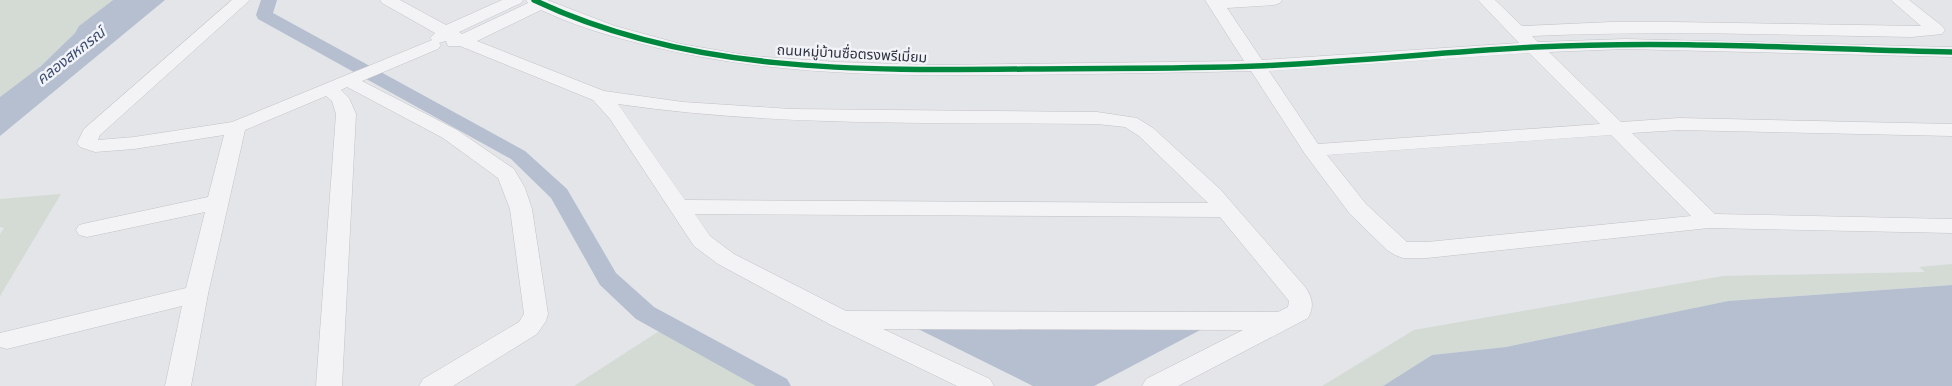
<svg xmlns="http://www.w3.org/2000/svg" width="1952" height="386" font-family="'Golos Text','Noto Sans Thai',sans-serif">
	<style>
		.green { fill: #d3dbd4 }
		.water { fill: #b5bfd0 }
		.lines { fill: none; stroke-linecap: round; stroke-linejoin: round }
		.canal { fill: #b5bfd0; fill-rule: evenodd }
		.street-casing { stroke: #c2c3c6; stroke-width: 1 }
		.street { fill: #f3f3f5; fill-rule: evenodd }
		.cycleway-casing { stroke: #f2f3f7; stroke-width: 8 }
		.cycleway { stroke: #00873e; stroke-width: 5.5 }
		.labels { text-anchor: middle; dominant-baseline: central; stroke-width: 5; stroke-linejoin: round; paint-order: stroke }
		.street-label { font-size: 14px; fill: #2c3140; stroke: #f2f3f7 }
		.water-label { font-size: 15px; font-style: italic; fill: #3a4d70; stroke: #f2f3f7 }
	</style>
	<rect width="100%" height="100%" fill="#e3e5e8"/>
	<path class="green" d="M0,0H113L79,26L75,33L41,66L0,97Z
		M61,194L0,296V234L4,228L0,227V199Z
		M1952,264V285L1728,301L1506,347L1432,355L1383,386H1322L1414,330L1723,276L1925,272L1919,267Z
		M667,326L766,386H574Z"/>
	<path class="water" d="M113,0H165L0,136V97L41,66L75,33L79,26Z
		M1952,285V386H1383L1432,355L1506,347L1728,301Z
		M902,321L1206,327L1094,386H1033Z"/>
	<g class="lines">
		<path class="canal" d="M261,0H277L273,13L525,151L567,189L616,273L654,307L787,379L791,386H756L636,319L600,285L551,198L511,159L258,19L256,15Z"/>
		<g class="street-casing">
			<path id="street" d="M232,0H250L100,135L98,140L134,137L232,122L432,40L430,38L435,33L382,3L380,0H400L446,25L502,0H523L521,3L459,32L462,34L528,3L526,0H547L615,26L681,44L752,56L837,62L932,65L1244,61L1205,0H1282L1280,3L1274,5L1227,8L1262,60L1519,43L1478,0H1495L1522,26L1611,22H1673L1921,26L1891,0H1909L1942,26L1945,30L1942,34L1912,37C1785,35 1659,30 1532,36L1538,42L1625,39L1952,47V57L1625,49L1549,52L1621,122L1679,118L1952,124V136L1679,130L1632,133L1715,214L1952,219V233L1709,228L1427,258H1403L1395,255L1387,250L1350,214L1305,154L1251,71C1170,73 1090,74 1009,75C882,76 758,75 634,42C602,34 571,24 541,10L477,41L604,91L683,102L791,109L1097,112L1137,118L1153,128L1220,189L1306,288C1313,299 1314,307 1308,318L1178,386H1142L1146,379L1243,330L883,329L990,379L994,386H957L831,325L718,264L694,246L610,119L593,100L460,46H448L446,41L439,43L441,45L438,49L362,81L457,130L514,169L525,188L532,209L548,314L546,321L537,334L453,386H419L423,379L519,322L524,314L510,209L498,178L443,138L347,87L341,90L349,98L356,114L342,386H316L336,114L332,101L326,96L245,130L208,294L191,386H165L182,306L7,349L0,347V333L186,288L205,212L87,237L79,235L76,230L79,225L87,223L208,197L224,135L134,149L95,152L80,147L77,143L84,129ZM1529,53L1600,124L1318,144L1269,71ZM618,104C776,127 937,122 1097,124L1125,127L1139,136L1208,203L685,200ZM1611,135L1691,216L1427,242H1407L1366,204L1327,155ZM695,214L1220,217L1289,301L1288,307L1278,312L846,311L734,254L710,236Z"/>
		</g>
		<use href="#street" class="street"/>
		<g class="cycleway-casing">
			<path id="cycleway" d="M534,0C687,73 861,71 1027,69C1103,68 1180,69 1257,66C1350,62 1443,52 1536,47C1674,40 1814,49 1952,52"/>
		</g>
		<use href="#cycleway" class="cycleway"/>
	</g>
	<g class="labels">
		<g class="street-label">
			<text transform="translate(852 53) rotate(3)">ถนนหมู่บ้านซื่อตรงพรีเมี่ยม</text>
		</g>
		<g class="water-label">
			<text transform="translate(70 55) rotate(-38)">คลองสหกรณ์</text>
		</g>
	</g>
</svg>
